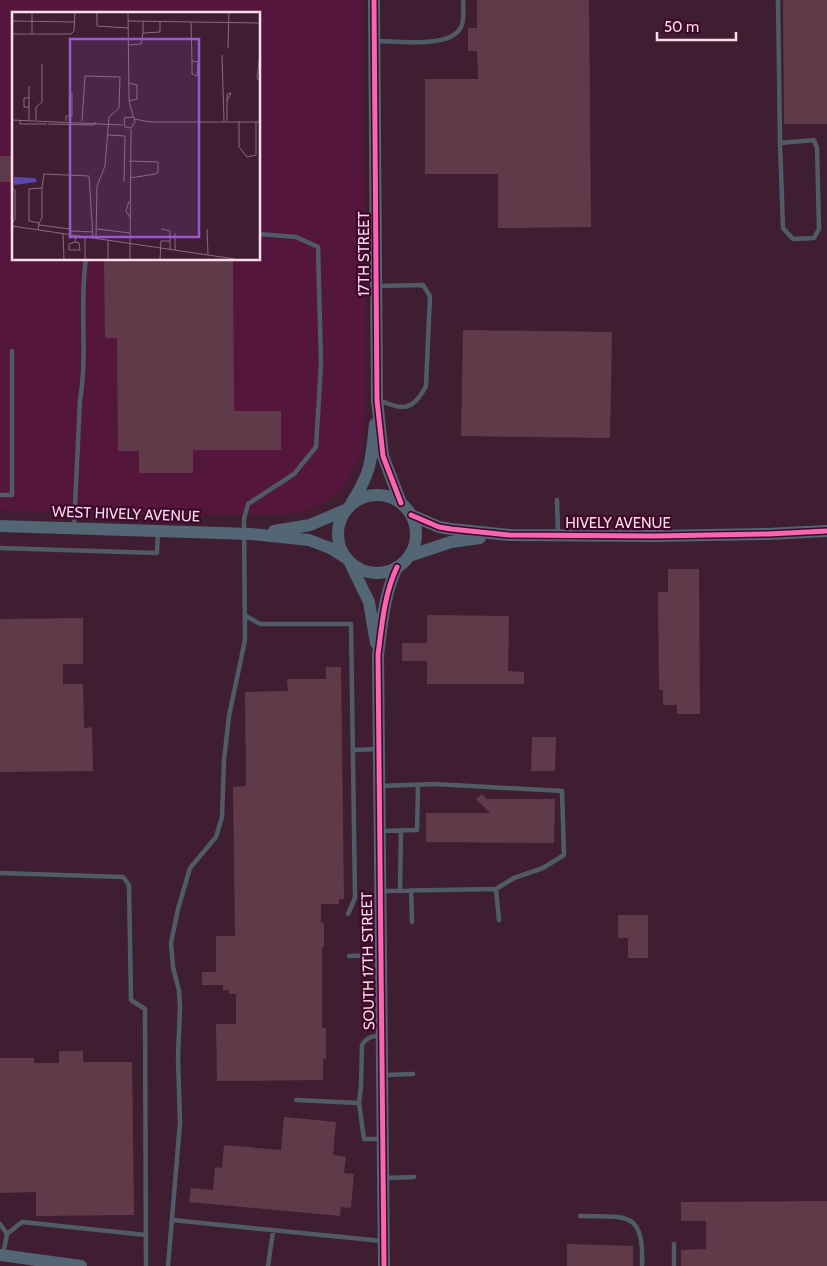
<svg xmlns="http://www.w3.org/2000/svg" width="827" height="1266" font-family="Cabin,sans-serif">
	<style>
		.built { fill: #54163c; fill-rule: evenodd }
		.building { fill: #613a4a }
		.lines { fill: none; stroke-linecap: round; stroke-linejoin: round }
		.lane { stroke: #4f5c67; stroke-width: 4.5 }
		.secondary { stroke: #536673; stroke-width: 12 }
		.cycleway-casing { stroke: #40052a; stroke-width: 8 }
		.cycleway { stroke: #f766af; stroke-width: 5 }
		.labels { text-anchor: middle; dominant-baseline: central; stroke-width: 4.5; stroke-linejoin: round; paint-order: stroke }
		.street-label { font-size: 15px; fill: #fbddeb; stroke: #40052a }
		.inset-road { fill: none; stroke: #8a6a7c; stroke-width: 1 }
		.view { fill: #9b58ca; fill-opacity: 0.15; stroke: #9b58ca; stroke-width: 2.5 }
		.inset-edge { fill: none; stroke: #fbddeb; stroke-width: 2.5 }
	</style>
	<rect width="100%" height="100%" fill="#3f1e32"/>
	<path class="built" d="M0,0H363L366,411L362,451L345,486L329,500L306,511L283,515L59,513L0,510ZM14,14H259V259H14Z"/>
	<path class="building" d="M477,0H589L591,227L498,228V174H425V79H478L477,51H468V28H477Z
		M783,0H827V124H784Z
		M0,156H14V182H0Z
		M104,259H233L234,411H281V450H193V473H139V451H118L117,338H105Z
		M463,330L612,332L610,438L461,436Z
		M668,569H699L700,714H677V705H663V690H659L658,592H668Z
		M427,615L509,616L508,671L524,672V684H427V661H402V643H427Z
		M83,618V664H63V684H83L84,728L92,727L93,771L0,772V619Z
		M326,667H341L344,899H339V904H321V923H324V947H322V1028H326V1059H323V1080L217,1081L216,1024H236V994H229V990H223V985H202V972H216V936H235L233,787L246,786L245,692L288,691L287,679H326Z
		M532,737H556L555,771H531Z
		M482,794L487,799H555L554,843L426,842V813H490L476,799Z
		M618,915H648V958H628V938H618Z
		M59,1051H83V1062H132L134,1215L36,1216V1192L0,1193V1058H34V1063H59Z
		M284,1117L336,1122L333,1155L346,1157L344,1173L354,1174L351,1208L341,1207L340,1216L189,1202L191,1188L213,1190L215,1167L222,1168L224,1145L281,1150Z
		M827,1201V1266H681V1250L706,1249V1221H681V1202Z
		M567,1244L633,1246V1266H567Z"/>
	<g class="lines">
		<path class="lane" d="M778,0L780,143L783,228L793,239L814,238L819,229L817,148L814,140L780,143
			M376,41C398,41 450,49 461,27C465,20 463,8 463,0
			M378,286L423,285L430,296L426,386C413,411 403,411 379,400
			M0,495H12V351
			M557,500L558,534
			M74,527L80,400C88,353 79,305 86,259
			M0,548L157,553L158,532
			M246,616L260,624H351L355,898L348,914
			M353,750L377,749
			M380,786L435,784L562,791L564,855L543,868L514,878L496,889L382,891
			M381,831L417,830L418,785
			M0,873L123,877L129,885L131,1000L145,1009L146,1266
			M496,889L499,920
			M411,890L412,922
			M400,891L401,830
			M349,956L380,955
			M381,1036C372,1036 367,1037 362,1045L361,1086L359,1103L364,1139H381
			M384,1075L413,1074
			M296,1100L359,1103
			M385,1178L414,1177
			M580,1216C627,1217 644,1210 642,1266
			M172,1220L382,1241
			M0,1224L7,1234L3,1255
			M7,1234L22,1222L146,1235
			M168,1266L180,1123L178,1057L180,1007L179,991L173,967L171,943L178,909L190,868L216,837L222,817L224,760L229,716L245,640L244,519L248,504L294,474L316,447L321,364L318,247L296,237L259,234
			M268,1266L273,1231
			M674,1266V1244"/>
		<path class="secondary" d="M374,0L377,400L383,456L401,503
			M338 534a39 39 0 1 1 78 0a39 39 0 1 1-78 0Z
			M352,502C372,471 371,460 375,424
			M411,515L439,527L451,529L509,535L655,536L768,534L827,531
			M0,526L251,534L309,540L330,548L346,558
			M274,531L310,525L345,510
			M409,556L451,542L480,538
			M351,565L369,602L376,643
			M0,1255L81,1266
			M384,1266L378,655C382,624 384,595 397,567"/>
		<g class="cycleway-casing">
			<path id="cycleway" d="M374,0L377,400L383,456L401,503
				M411,515L439,527L451,529L509,535L655,536L768,534L827,531
				M384,1266L378,655C382,624 384,595 397,567"/>
		</g>
		<use href="#cycleway" class="cycleway"/>
	</g>
	<g class="labels">
		<g class="street-label">
			<text transform="translate(364 254) rotate(-90)">17TH STREET</text>
			<text transform="translate(126 514) rotate(2)">WEST HIVELY AVENUE</text>
			<text x="618" y="523">HIVELY AVENUE</text>
			<text transform="translate(368 961) rotate(-91)">SOUTH 17TH STREET</text>
		</g>
	</g>
	<g transform="translate(12 12)">
		<rect width="248" height="248" fill="#3f1e32"/>
		<path d="M2,165L23,166L25,170L2,173Z" fill="#5d47ac"/>
		<path class="inset-road" d="M85,0V14L116,16M116,0L117,89L123,110L119,116L113,115L112,106L121,105M0,9L62,10M116,9L248,11M131,9V21L148,20V10M179,10L180,49V62L185,64L186,50L180,49M20,21V0M0,22H59L62,19L63,0M117,33L129,32L131,21M216,36L217,0M248,42L245,66L248,70M210,43L212,109M117,71L125,73V87L117,89M17,74V108M17,86H12V95H17M122,107L138,110H248M0,108L111,113M8,108V112H35M24,108V95L30,90V52M54,109V104H60V81M70,109L73,64L108,65L107,96L97,105L93,154L85,174L84,226M215,109V82L219,81L215,89M227,109V135L235,145L244,143V110M36,112L83,113V110M96,123L113,124L112,170M117,149L146,150V160L143,162L118,166M0,177L3,178V207L0,212M117,189L114,199L118,205M27,211L30,206V176M27,213L58,217V223M0,214L223,247M85,217L118,221M149,217L158,219V237M195,217L196,243M26,218L27,211L17,209V177L30,176L32,162L77,164L81,226M59,219L81,220M51,222L52,247M73,225V247M63,230L67,231L68,238H57V232L63,230L64,224M163,238V221M96,247V229M118,247L119,117M148,247L149,229H158"/>
		<path class="view" d="M58,27H187V225H58Z"/>
		<rect width="248" height="248" class="inset-edge"/>
	</g>
	<path d="M657 32v8h79v-8" fill="none" stroke="#fbddeb" stroke-width="2.5"/>
	<text x="664" y="32" font-size="15" fill="#fbddeb" stroke="#40052a" stroke-width="4" paint-order="stroke">50 m</text>
</svg>
